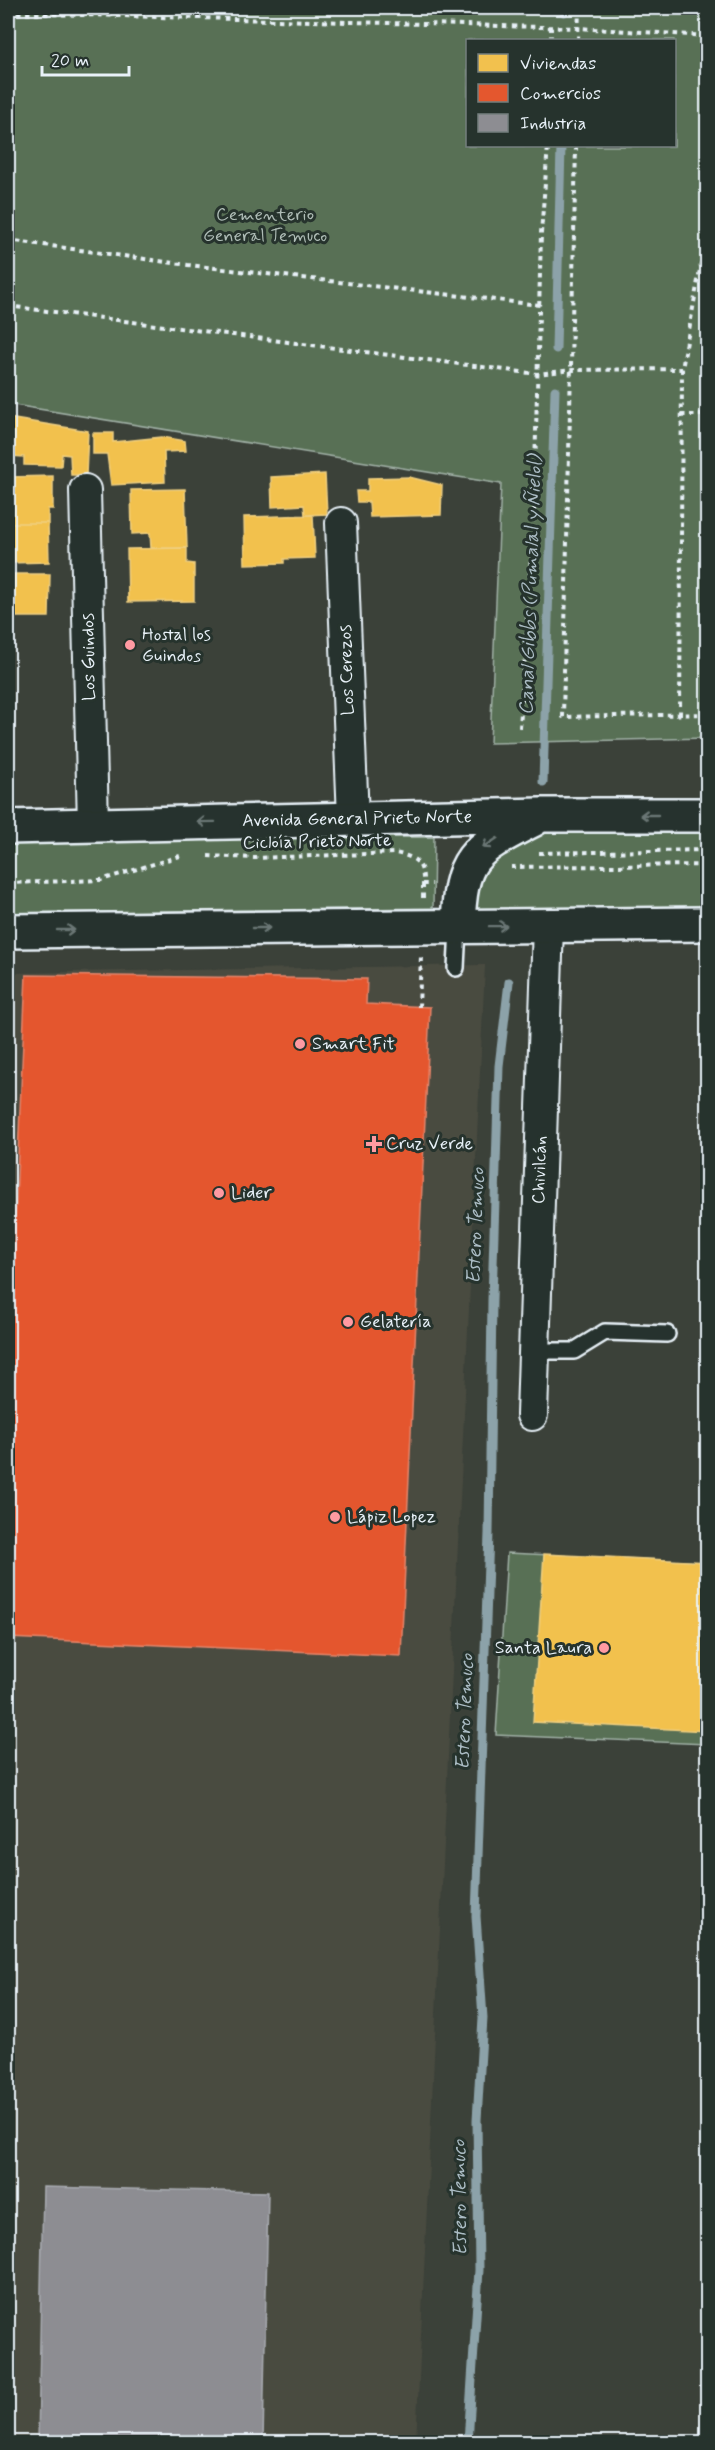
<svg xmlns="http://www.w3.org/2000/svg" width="715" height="2450" font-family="Mynerve,sans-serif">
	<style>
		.built { fill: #4a4b41 }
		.green { fill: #597055; stroke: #a0b0a6; stroke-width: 1.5; fill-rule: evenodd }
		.homes { fill: #f2c14e; stroke: #efcf81; stroke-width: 1.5 }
		.shops { fill: #e4572e; stroke: #e5856b; stroke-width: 1.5 }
		.industry { fill: #8d8d92; stroke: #a8abb1; stroke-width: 1.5 }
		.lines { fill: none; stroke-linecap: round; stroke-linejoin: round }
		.stream { stroke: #8ca2a9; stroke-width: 9 }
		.lane-casing { stroke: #e8f1f8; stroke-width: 20 }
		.street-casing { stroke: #e8f1f8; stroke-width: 34 }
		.secondary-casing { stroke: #e8f1f8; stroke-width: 38 }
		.path { stroke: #e8f1f8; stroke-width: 4; stroke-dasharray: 4.5 4.5; stroke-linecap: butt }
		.lane { stroke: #26332d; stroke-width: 15 }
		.street { stroke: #26332d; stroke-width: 30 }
		.secondary { stroke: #26332d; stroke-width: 33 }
		.oneway { stroke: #6a7674 }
		.poi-dot { fill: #ff9aa2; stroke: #26332d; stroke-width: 2 }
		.labels { text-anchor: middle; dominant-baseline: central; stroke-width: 6; stroke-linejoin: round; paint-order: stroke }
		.park-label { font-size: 18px; fill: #afbdb7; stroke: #26332d }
		.poi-label { font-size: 18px; fill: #e8f1f8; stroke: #26332d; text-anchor: start }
		.street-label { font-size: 18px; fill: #e8f1f8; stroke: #26332d }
		.water-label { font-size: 20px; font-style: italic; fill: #abbcc4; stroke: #26332d }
	</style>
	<rect width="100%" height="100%" fill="#3b4139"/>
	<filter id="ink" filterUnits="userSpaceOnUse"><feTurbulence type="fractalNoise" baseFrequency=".0167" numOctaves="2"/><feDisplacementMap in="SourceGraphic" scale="12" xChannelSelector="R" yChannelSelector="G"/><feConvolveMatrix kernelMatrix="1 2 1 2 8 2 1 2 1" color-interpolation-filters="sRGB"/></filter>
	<g filter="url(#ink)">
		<path class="built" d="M485,965L416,2442H8V973Z"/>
		<path class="green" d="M8,8H707V738L490,743L501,484L8,404ZM468,40H674V146H468Z
			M707,827V906L469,909L474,877L525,829Z
			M434,837L433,908L8,913V838Z
			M507,1553L707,1562V1744L496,1735Z"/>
		<path class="homes" d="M8,418L88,431L86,475H71L70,455L62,454L61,466L24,465V457L10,456L8,448Z
			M93,433H113V442L162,437L185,441L186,451L164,452L165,482L111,485L107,454H93Z
			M325,474L327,514L305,515L304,505L272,507L271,477Z
			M53,476V509H48V523H8V477Z
			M409,477L442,485L441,515L370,517L369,502H357L356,491H368V478Z
			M185,489L187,548H151L150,533L132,534L131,490Z
			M313,515L315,558L284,559V563L245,564L244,517Z
			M8,523H48L49,562L8,563Z
			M187,548V563L194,564V601L128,602L127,549Z
			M8,574H50L49,617H8Z
			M544,1554L708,1562V1731L533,1722Z"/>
		<path class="shops" d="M26,975L367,979L366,1004L430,1007L401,1656L8,1638V1379Z"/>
		<path class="industry" d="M43,2187L268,2192L263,2442H38Z"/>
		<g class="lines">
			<path class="stream" d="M564,12V8
				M556,349L561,146
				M543,782L555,390
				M468,2442L479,2270L477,2120L483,2018L476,1916L489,1533L492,1300L499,1066L509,982"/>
			<g class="lane-casing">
				<path id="lane" d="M456,968L458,927
					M534,1351H574L605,1332L667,1334"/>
			</g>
			<g class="street-casing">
				<path id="street" d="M85,490L93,825
					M341,523L353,818
					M532,1415L548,925"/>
			</g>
			<g class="secondary-casing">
				<path id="secondary" d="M8,827L541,815H708
					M458,927C460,855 474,850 534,819
					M8,931L708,924"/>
			</g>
			<path class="path" d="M8,13L578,28L708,36
				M551,40V28
				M578,40L579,8
				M576,146L563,717L708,714
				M8,240L188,265L540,305
				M8,306L537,374L572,370L682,369
				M681,415H708
				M680,715L682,369L708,225
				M520,728L534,511L541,233L548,146
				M539,853L708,850
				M208,856L255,858L395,853C415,857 424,862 423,884H432
				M511,867L708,865
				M8,883L101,880L180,856
				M423,898V884
				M419,1007L421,956"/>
			<use href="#lane" class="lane"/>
			<use href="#street" class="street"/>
			<use href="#secondary" class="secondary"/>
		</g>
		<defs><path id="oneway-shaft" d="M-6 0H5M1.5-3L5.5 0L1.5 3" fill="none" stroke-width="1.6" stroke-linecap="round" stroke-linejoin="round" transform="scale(1.5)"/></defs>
		<g class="oneway">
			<use href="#oneway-shaft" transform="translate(649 815) rotate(-180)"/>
			<use href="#oneway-shaft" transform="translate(206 822) rotate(179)"/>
			<use href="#oneway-shaft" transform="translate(490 843) rotate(146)"/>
			<use href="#oneway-shaft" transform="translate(498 926) rotate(-1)"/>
			<use href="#oneway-shaft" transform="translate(261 928)"/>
			<use href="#oneway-shaft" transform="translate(66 930)"/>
		</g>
	</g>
	<g class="poi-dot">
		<circle cx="130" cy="645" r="6"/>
		<circle cx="300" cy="1044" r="6"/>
		<path d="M371 1135h6v6h6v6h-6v6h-6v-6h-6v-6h6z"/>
		<circle cx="219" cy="1193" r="6"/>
		<circle cx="348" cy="1322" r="6"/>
		<circle cx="335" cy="1517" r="6"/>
		<circle cx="604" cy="1648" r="6"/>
	</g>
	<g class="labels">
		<g class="park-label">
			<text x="265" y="215">Cementerio<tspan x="265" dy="21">General Temuco</tspan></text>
		</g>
		<g class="poi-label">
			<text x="142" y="635">Hostal los<tspan x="142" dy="21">Guindos</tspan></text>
			<text x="312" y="1044">Smart Fit</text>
			<text x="386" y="1144">Cruz Verde</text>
			<text x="231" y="1193">Lider</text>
			<text x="360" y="1322">Gelatería</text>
			<text x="347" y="1517">Lápiz Lopez</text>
			<text x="592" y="1648" text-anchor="end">Santa Laura</text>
		</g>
		<g class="street-label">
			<text transform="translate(89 657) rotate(-91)">Los Guindos</text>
			<text transform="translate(347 670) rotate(-92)">Los Cerezos</text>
			<text transform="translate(357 819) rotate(-1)">Avenida General Prieto Norte</text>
			<text transform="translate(317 842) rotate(-1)">Cicloía Prieto Norte</text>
			<text transform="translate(540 1170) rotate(-88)">Chivilcán</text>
		</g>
		<g class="water-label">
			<text transform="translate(531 585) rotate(-88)">Canal Gibbs (Pumalal y Ñielol)</text>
			<text transform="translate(476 1226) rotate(-88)">Estero Temuco</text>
			<text transform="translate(465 1712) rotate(-88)">Estero Temuco</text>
			<text transform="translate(460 2198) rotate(-91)">Estero Temuco</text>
		</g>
	</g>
	<rect width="715" height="2450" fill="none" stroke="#26332d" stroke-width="30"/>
	<rect x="15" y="15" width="685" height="2420" fill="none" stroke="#e8f1f8" stroke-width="2" filter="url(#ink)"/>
	<rect x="466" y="39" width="210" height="108" fill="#26332d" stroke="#747f7e" stroke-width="1.5"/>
	<rect x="478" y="54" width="30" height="18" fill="#f2c14e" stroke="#747f7e" stroke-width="1.5"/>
	<text x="520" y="69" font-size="18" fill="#e8f1f8">Viviendas</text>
	<rect x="478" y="84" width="30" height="18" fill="#e4572e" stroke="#747f7e" stroke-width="1.5"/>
	<text x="520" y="99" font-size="18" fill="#e8f1f8">Comercios</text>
	<rect x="478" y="114" width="30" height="18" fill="#8d8d92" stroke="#747f7e" stroke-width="1.5"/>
	<text x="520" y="129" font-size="18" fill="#e8f1f8">Industria</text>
	<path d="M42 66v9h87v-9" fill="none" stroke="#e8f1f8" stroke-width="3"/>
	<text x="51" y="66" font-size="18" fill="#e8f1f8" stroke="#26332d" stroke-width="4.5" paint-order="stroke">20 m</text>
</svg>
